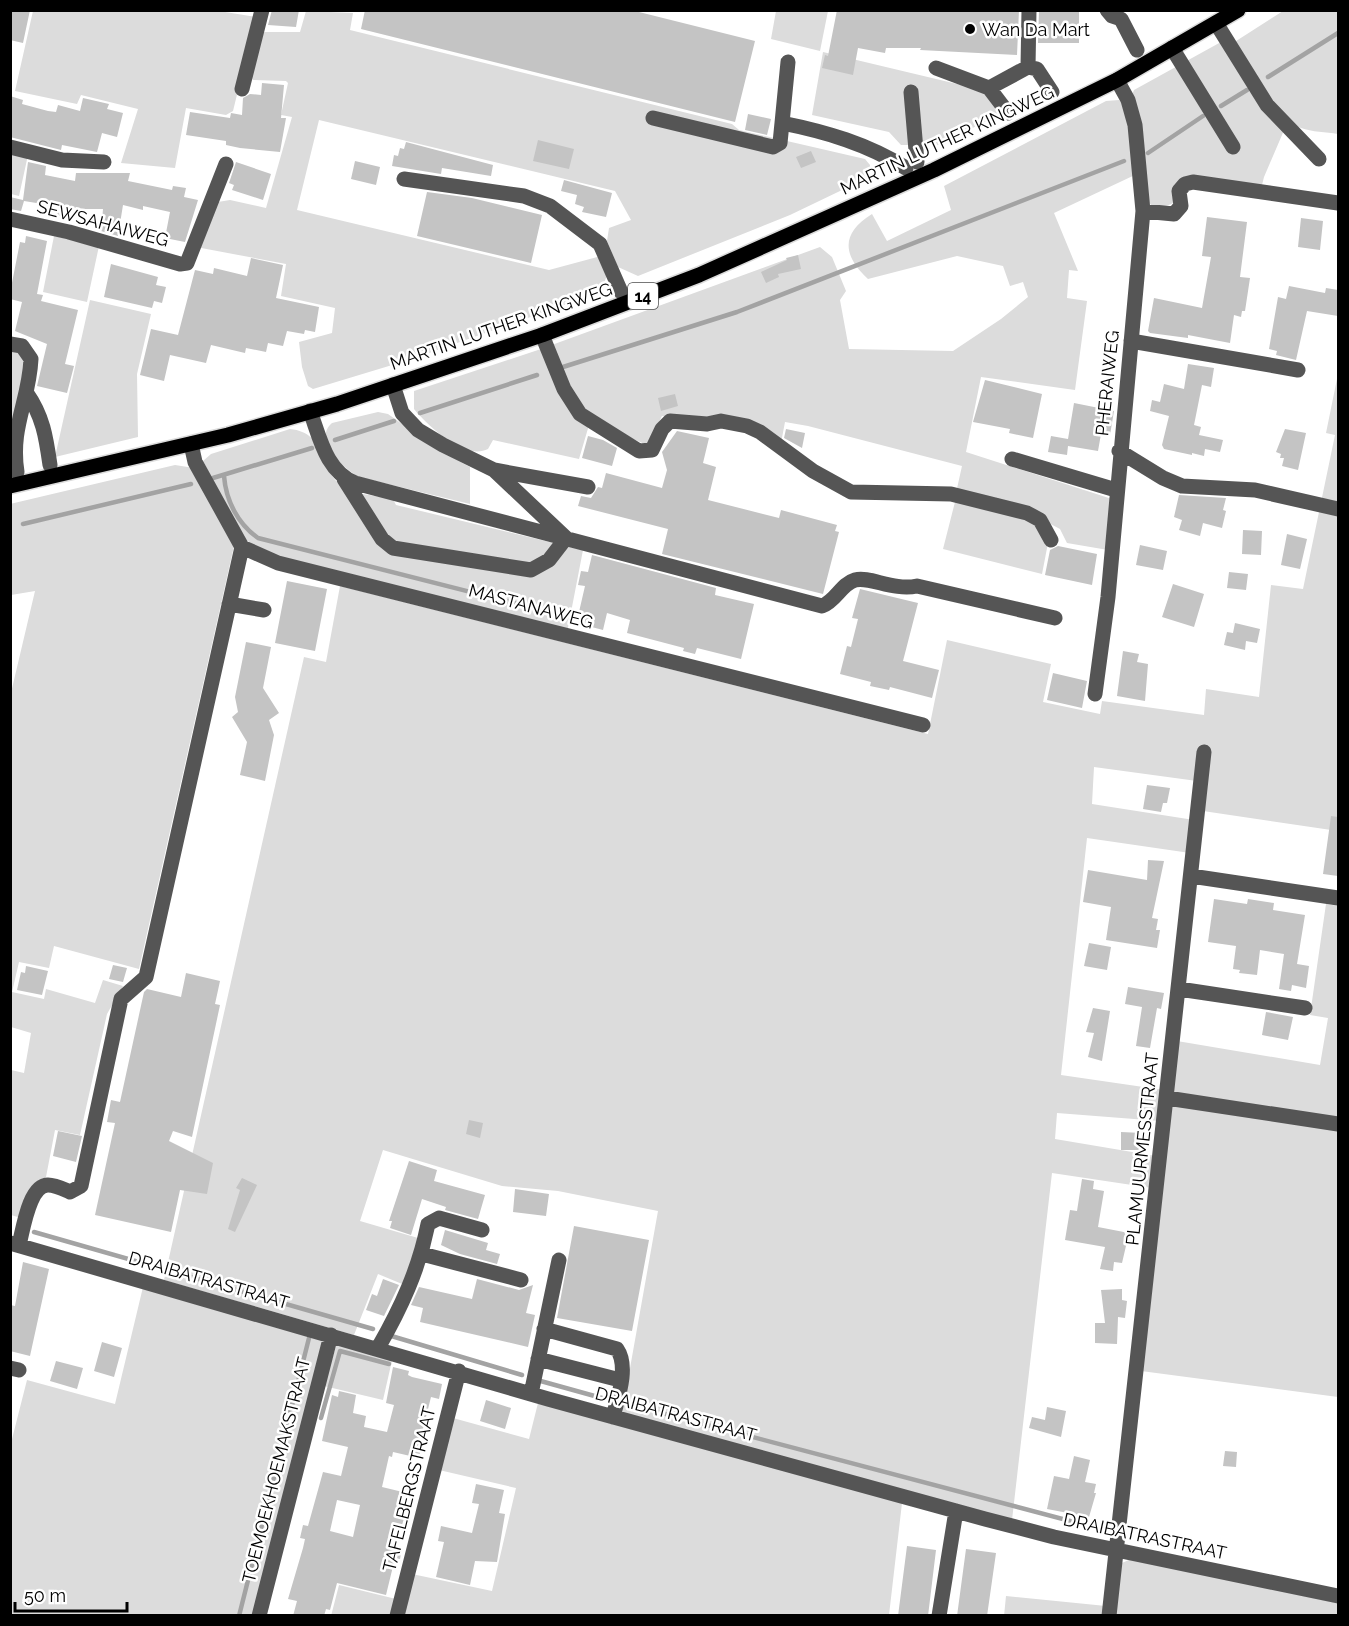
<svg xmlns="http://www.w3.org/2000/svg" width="1349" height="1626" font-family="Raleway,sans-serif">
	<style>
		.green { fill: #dcdcdc }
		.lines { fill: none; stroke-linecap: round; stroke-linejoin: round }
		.stream { stroke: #a3a3a3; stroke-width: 4.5 }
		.building { fill: #c4c4c4; fill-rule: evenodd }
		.major-casing { stroke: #dbdbdb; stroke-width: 18 }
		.minor { stroke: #555; stroke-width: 15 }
		.major { stroke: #000; stroke-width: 15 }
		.poi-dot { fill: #000; stroke: #fff; stroke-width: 2 }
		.labels { text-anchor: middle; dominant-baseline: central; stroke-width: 5; stroke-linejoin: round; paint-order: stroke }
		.shield { fill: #fff; stroke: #4c4c4c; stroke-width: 1.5 }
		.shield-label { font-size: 16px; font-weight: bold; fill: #000 }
		.poi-label { font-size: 18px; fill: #000; stroke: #fff; text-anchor: start }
		.street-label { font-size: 18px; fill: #000; stroke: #fff }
	</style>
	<rect width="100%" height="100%" fill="#fff"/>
	<path class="green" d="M213,10L256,17L233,111L226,115L186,108L175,168L121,163L138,109L81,95L77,104L15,91L33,11Z
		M306,11L353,13L350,30L732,124L739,130L865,159L870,165V174L865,179L790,215L638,276L618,267L607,241L609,228L631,220L615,191L319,120L297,210L549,270L601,256L607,275L601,292L412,359L313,389L308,386L302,367L299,342L332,333L335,308L281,296L286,264L196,247L212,203L230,200L266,208L292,117L281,115L288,83L286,81L253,80L249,72L260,32H300Z
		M776,11H828L820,51L771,39Z
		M1283,11H1338V134C1326,132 1312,132 1301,128C1273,118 1247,67 1233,43Z
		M1221,42L1285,128L1264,177L1261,189L1189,179C1176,200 1177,209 1151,205L1148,201L1132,95L1134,90Z
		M823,52L999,94L1005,112L936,146L928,141L915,145H901L889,132L812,115Z
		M1119,100L1125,107L1137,174L1054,213L1078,271L1069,270L1067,298L1087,301L1075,390L981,377L966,452L1112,499L1108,550L1067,543L1060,529L1041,519L956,493L962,466L808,426L785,422L781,443L706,421L662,416L647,445L596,423L582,413L549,346L820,247L832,257L846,291L840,300L849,349L953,351L1001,319L1028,297L1023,282L1010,286L1003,266L957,256L868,279C842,255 841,233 872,214L887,241L951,210L944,186L1106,101Z
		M11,151L28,155L19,196L11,194Z
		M54,236L99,246L87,302L43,292Z
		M90,300L151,314L137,374L138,437L55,457Z
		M11,346L27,356L11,467Z
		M544,348L589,425L579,459L493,440L488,449C465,461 428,426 414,409V391Z
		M1338,374V831L1203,811L1197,781L1094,767L1092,804L1194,820L1190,853L1087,838L1061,1075L1164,1090L1160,1121L1057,1113L1055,1139L1156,1156L1152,1188L1052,1173L1012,1520L622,1413L658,1211L558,1191L502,1186L383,1150L360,1221L418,1238L407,1286L378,1274L354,1335L164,1280L304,657L326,662L340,586L928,734L947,640L1051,664L1043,702L1100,714L1102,701L1204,715L1206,689L1259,697L1271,585L1303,589L1335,435L1326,433Z
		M378,412L388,414L437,449L470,467V504L359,477C344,469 312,440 332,423Z
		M290,429C328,433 318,469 342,486C353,494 378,496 393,499L396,505L583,550L567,633L277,558L244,539L203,461L211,454Z
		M175,465L194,468L234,546L139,969L54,946L49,968L19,962L12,992L44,999L46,989L95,1003L103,980L123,986L107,1014L80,1135L55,1130L46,1177C28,1183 26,1202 21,1218L11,1215V1070L24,1073L31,1033L11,1027L10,697L35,591L11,595L10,504Z
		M956,498L1036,522L1048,543L1042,574L943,549Z
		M1326,904L1338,906V1121L1171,1097L1177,1041L1320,1065L1328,1018L1310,1015Z
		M1170,1102L1338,1127V1397L1141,1371Z
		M143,1287L318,1336L322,1342L254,1615L11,1616V1443L27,1380L115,1404Z
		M337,1343L393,1356L383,1400L324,1386Z
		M538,1403L902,1503L889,1615L404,1616L412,1574L492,1591L516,1488L439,1470L453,1418L529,1439Z
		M1131,1559L1338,1603V1615L1114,1616L1119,1570L1122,1563Z
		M339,1585L396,1599L391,1615L331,1616Z
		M1006,1596L1106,1606L1105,1615L1004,1616Z"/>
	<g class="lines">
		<path class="stream" d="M1268,77L1338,33
			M1221,106L1247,90
			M1148,153L1203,116
			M563,367L737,312L1124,161
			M420,413L537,375
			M335,440L394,421
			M224,476C226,501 238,524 258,538L565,616
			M213,478L312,448
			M23,524L191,484
			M34,1232L373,1329
			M388,1335L522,1375
			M537,1380L609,1400
			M624,1403L1108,1531
			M321,1418L340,1351L389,1364
			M239,1616L309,1338"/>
	</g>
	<path class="building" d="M10,10H30L23,43L10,40Z
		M272,10H299L296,27L268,25Z
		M365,10H631L755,41L735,122L361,29Z
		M837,10H1019L1017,55L920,50L921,48H886L885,53L858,48L853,75L822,68L825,55L828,56Z
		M1039,10H1079V43H1038Z
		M262,83L284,85L281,118H286L280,152L240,148L226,145V141L186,135L190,112L230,118L231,113L242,115L243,98L250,94L261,95Z
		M10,96L23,100L22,104L48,111L56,112L58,105L80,111L83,98L109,104L107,109L123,113L117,137L102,133L97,152L62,145L61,150L10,137Z
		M748,114L771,119L767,135L745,130Z
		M538,140L574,149L569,169L533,161Z
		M406,142L493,165L491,176L442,168L441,174L392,166L394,155L398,156L400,148L404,149Z
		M811,151L816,162L801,168L796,157Z
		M355,161L380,167L376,185L351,179Z
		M28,162L46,166L45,175L75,181L76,173H130L128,181L172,190L173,186L186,188L184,197L198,200L185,242L165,238L170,212L143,206V210L123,205L118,236L101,231L103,209H69L68,218L53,214L55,206L24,201L21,211L10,209V197L23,200Z
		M236,162L271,174L263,200L232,190L234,185L229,183Z
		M564,180L612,193L606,217L582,212L584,207L575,204L577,195L561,191Z
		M427,192L472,198L542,215L531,263L417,236Z
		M1207,217L1247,222L1240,277L1250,278L1245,311H1242L1241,317L1234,315L1230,343L1188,335V338L1150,333L1148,331L1154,298L1202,308L1211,257L1202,256Z
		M1301,218L1323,221L1320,250L1298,247Z
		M26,236L47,241L37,294L43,295L41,301L78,310L65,364L74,366L67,393L37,386L47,344L15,331L22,302L10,299V293L20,242L25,243Z
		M798,255L801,269L778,274L779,277L766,283L761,272L787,260L786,258Z
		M251,258L283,265L276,298L319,307L315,332L305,330L304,334L287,331L283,346L268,343L266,352L246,348L245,353L211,345L206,363L170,355L164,381L140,375L151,329L178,335L195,270L213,274L214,268L247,276Z
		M111,264L158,277L156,285L166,287L162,303L154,301L152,308L104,297Z
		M1289,286L1325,293L1326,288L1338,290V316L1307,311L1296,360L1276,355L1277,351L1269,349L1278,297L1286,299Z
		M1188,364L1214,368L1211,387L1202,385L1194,425L1201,427L1199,435L1223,440L1220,452L1205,449L1204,456L1192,453V455L1164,449L1162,445L1169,416L1150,411L1152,400L1160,402L1164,384L1184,389Z
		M985,380L1042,394L1033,438L1009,433L1010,429L973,422Z
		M675,394L678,406L661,411L658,398Z
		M1074,403L1114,411L1110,435L1101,434L1098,451L1068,446L1067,455L1048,452L1051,436L1068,439Z
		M786,429L805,433L802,448L784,438Z
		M1285,429L1306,433L1298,470L1282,466L1284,458H1280L1281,454L1276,452Z
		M677,431L709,438L703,463L716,467L708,500L779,518L781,510L837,525L835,531L839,532L823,594L662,554L668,529L578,506L581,496L591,498L598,487L602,488L606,473L662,488L667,470L662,452Z
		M588,436L603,440L617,448L612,466L582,458Z
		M1179,495L1226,498L1223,510L1226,511L1222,528L1203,523L1200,536L1179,530L1182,520L1174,517Z
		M1243,530L1262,531L1261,555L1242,554Z
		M1287,534L1307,539L1300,569L1281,565Z
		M1140,545L1167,551L1163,570L1136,565Z
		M1058,546L1097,554L1092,585L1045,575L1050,550Z
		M592,555L716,588L715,595L754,604L741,659L697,648L695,654L683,651L684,648L627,633L630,620L607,613L603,630L584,625L585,619L580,618L581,613L579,612L585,586L578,585L581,571L588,572Z
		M1229,572L1248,574L1246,590L1227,588Z
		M287,581L327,589L315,651L275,643Z
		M1173,584L1204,594L1194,627L1162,617Z
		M860,589L918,603L903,661L939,670L932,698L890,687L889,690L870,686L871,682L840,674L847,646L851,647L858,619L852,618Z
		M1235,623L1260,629L1257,643L1246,641L1245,650L1224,645L1227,632L1233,633Z
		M246,642L271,647L263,688L279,713L269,720L274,735L265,781L240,775L247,742L232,717L238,712L235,697Z
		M1123,651L1139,654L1137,662L1148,664L1145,701L1117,696Z
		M1053,673L1087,681L1082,708L1047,700Z
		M1147,785L1170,788L1167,803H1163L1161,812L1143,809Z
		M1331,816L1338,817V876L1323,874Z
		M1148,860L1164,861L1152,918L1158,919L1156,930H1160L1157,948L1106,940L1111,907L1083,902L1088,870L1147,880Z
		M1214,899L1247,904L1248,899L1274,903L1273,910L1305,915L1297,964L1309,966L1306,988L1292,985L1291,991L1279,989L1284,954L1260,950L1257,975L1239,973L1240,970L1233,969L1236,946L1208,942Z
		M1089,943L1111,947L1107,970L1084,966Z
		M113,965L127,968L123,982L109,979Z
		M26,966L48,971L42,995L17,990L21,972L25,973Z
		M186,973L220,981L215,1004L220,1005L192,1137L173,1131L169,1141L213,1163L207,1194L180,1190L171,1232L95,1215L115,1123L107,1122L111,1100L120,1102L144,992L147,989L181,997Z
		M1128,987L1164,993L1161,1009L1157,1008L1150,1048L1136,1046L1142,1007L1125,1004Z
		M1093,1008L1110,1011L1102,1061L1088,1057L1094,1033L1086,1032Z
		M1266,1012L1293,1017L1288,1040L1262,1035Z
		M469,1120L483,1123L480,1138L466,1134Z
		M58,1131L82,1136L76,1162L53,1156Z
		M1121,1132L1142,1133V1150H1121Z
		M409,1161L437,1170L434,1181L485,1195L478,1219L445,1210L446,1207L422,1199L411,1235L390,1228L392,1221H389Z
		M242,1178L257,1185L235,1232L228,1229L240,1190L236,1188Z
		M1082,1179L1094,1181L1093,1189L1104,1191L1098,1227L1129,1233L1122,1263L1114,1262L1113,1271L1100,1269L1105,1247L1065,1240L1070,1210L1077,1211Z
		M515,1189L549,1194L546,1216L513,1212Z
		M574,1226L649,1240L632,1331L557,1318Z
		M445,1230L488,1243L486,1250L500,1254L497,1264L460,1254L441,1245Z
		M23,1262L49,1269L30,1356L10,1351V1305L15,1306Z
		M383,1279L399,1285L384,1316L366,1310L372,1294L377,1296Z
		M477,1279L519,1290L533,1285L526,1313L535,1315L528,1347L420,1322L423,1308L411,1305L419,1287L472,1299Z
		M1122,1289V1300L1127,1301L1125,1318L1118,1317L1117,1344L1095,1343V1323H1105L1101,1290Z
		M102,1342L122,1348L114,1377L94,1371Z
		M56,1361L83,1368L77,1389L50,1381Z
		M393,1367L409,1371L408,1375L412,1377L442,1384L439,1399L431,1397L420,1441H422L419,1458L393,1452L392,1457L389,1456L382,1487L411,1494L396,1546L402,1547L400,1559L395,1558L386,1595L337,1583L330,1610L326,1609L324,1616H293L297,1601L288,1599L303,1548L305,1539L300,1538L303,1525L308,1526L323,1472L341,1476L348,1447L322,1441L332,1395L338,1397L339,1391L356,1395L353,1413L366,1416L364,1427L387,1432L394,1405L386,1403ZM337,1500L360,1505L353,1537L330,1531Z
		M486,1400L511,1408L505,1429L480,1421Z
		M1047,1407L1066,1411L1061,1437L1029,1428L1032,1417L1045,1420Z
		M1225,1451L1237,1452L1236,1467L1223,1466Z
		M1074,1456L1090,1460L1085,1482L1096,1484L1094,1493H1096L1089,1517L1047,1509L1054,1476L1069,1479Z
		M476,1484L504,1490L499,1513L505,1514L497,1562L475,1561L470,1585L436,1577L444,1542L438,1541L441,1526L472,1533L479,1504L472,1503Z
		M907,1546L936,1550L928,1616H898Z
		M966,1549L996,1553L987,1616H957Z"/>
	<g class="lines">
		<g class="major-casing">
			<path id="major" d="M10,486L228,435L337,404L542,335L699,275L934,170L1117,80L1238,10"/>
		</g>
		<path class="minor" d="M1107,10L1112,16L1121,19L1137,50
			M1216,23L1267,105L1319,159
			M1172,48L1233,147
			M788,62L782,123C827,132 867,144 906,168
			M1028,67L1029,10
			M936,68L989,88L1008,113
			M989,88L1028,67L1037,69L1052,92
			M242,89L262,10
			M911,92L917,162
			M653,118L773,147L780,143L782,123
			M10,147L62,160L104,162
			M404,179L524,196L550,206L600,244L621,292
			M1143,211L1174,214L1181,206L1179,191L1185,184L1193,182L1338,203
			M10,219L69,232L180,264L187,263L226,164
			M542,335L564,389L580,414L639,451L652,450L662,429L670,421L707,424L721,421L747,426L760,432L813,471L851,492L951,494L1027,513L1040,520L1051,540
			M1131,341L1298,370
			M10,344L22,346L31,359C29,402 10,427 17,472
			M393,385L402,413L418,430L443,445L494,470L588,487
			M26,392C43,416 46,437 50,465
			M310,411C320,438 326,471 355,483L822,606C836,601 841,584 855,580C870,576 893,591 917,586L1055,618
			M191,444L195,462L242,547L278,563L923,725
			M1119,451L1163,478L1182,486L1255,490L1338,509
			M1012,459L1116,490
			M344,479L382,539L393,548L531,570L549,560L566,538L494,470
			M229,604L264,610
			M1095,694L1108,597L1143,211L1135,125L1128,100L1117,80
			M1191,876L1338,898
			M1179,989L1305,1008
			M1167,1098L1338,1124
			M10,1243L548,1399L985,1519L1054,1537L1338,1596
			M19,1245C23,1230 29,1185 48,1185C55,1185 63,1189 70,1192L81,1186L121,999L146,977L242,547
			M422,1254L521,1280
			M544,1329L617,1349C629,1366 618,1398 613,1417
			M378,1348C401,1308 419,1269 428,1224L439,1218L482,1230
			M538,1359L620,1380
			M10,1368L19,1370
			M531,1394L559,1260
			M259,1616L331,1335
			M397,1616L459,1371
			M939,1616L956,1511
			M1109,1616L1204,752"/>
		<use href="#major" class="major"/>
	</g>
	<circle class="poi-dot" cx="970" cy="29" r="6"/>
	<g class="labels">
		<rect class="shield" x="628" y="283" width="30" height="26" rx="4.5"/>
		<g class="shield-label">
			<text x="643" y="296">14</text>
		</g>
		<g class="poi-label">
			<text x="982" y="29">Wan Da Mart</text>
		</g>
		<g class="street-label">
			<text transform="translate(947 140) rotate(-25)">MARTIN LUTHER KINGWEG</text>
			<text transform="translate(103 223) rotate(15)">SEWSAHAIWEG</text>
			<text transform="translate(501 326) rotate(-19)">MARTIN LUTHER KINGWEG</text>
			<text transform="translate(1107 383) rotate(-84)">PHERAIWEG</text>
			<text transform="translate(531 606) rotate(15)">MASTANAWEG</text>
			<text transform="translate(1142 1149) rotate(-84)">PLAMUURMESSTRAAT</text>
			<text transform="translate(209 1280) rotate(16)">DRAIBATRASTRAAT</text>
			<text transform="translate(676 1414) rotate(15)">DRAIBATRASTRAAT</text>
			<text transform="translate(276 1470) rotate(-76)">TOEMOEKHOEMAKSTRAAT</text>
			<text transform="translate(409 1489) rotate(-76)">TAFELBERGSTRAAT</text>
			<text transform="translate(1145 1536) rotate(12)">DRAIBATRASTRAAT</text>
		</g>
	</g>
	<rect width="1349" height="1626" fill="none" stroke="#000000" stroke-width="24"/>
	<path d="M15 1602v9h112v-9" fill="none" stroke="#000000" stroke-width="3"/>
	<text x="24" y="1602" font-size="18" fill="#000000" stroke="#ffffff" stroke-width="4.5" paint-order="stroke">50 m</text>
</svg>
